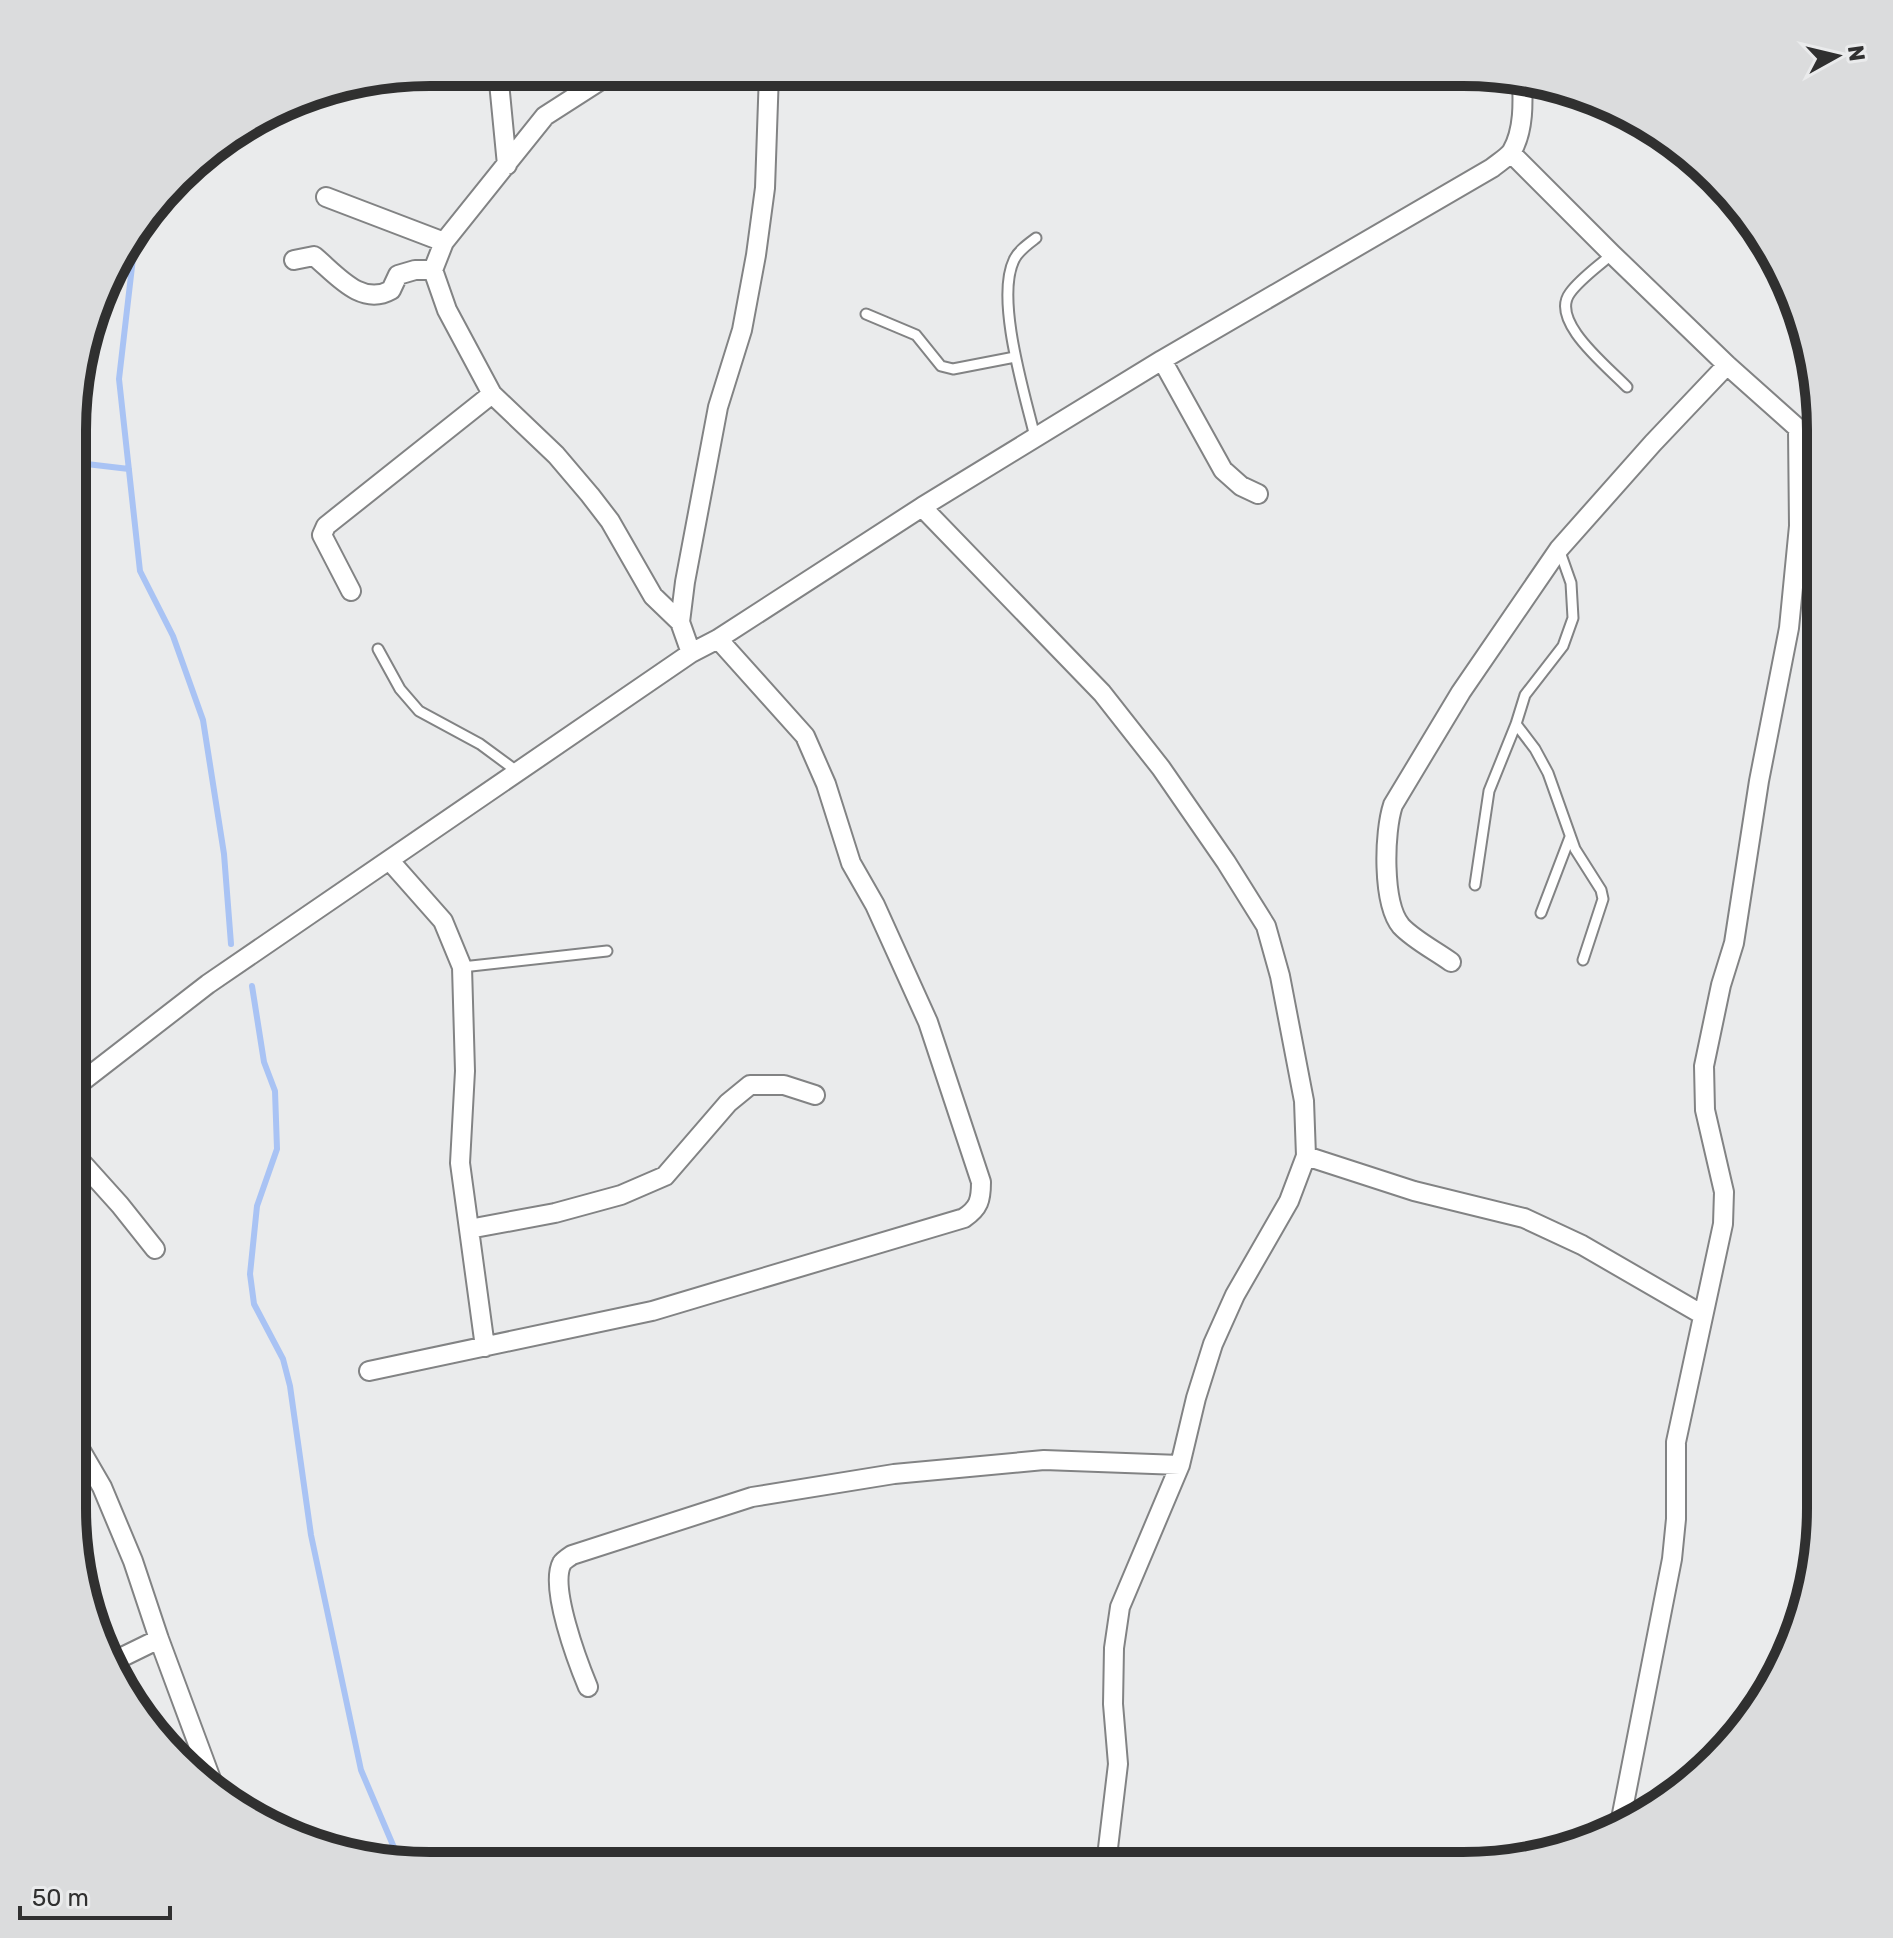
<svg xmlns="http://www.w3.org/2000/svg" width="1893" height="1938" font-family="Rubik,sans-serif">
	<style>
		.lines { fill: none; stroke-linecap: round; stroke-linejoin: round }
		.stream { stroke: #a9c3f4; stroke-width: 6 }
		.service-casing { stroke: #828384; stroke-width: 13 }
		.minor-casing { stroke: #828384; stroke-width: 22 }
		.service { stroke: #fff; stroke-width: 9 }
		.minor { stroke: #fff; stroke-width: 18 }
		.rim { fill: none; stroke: #303030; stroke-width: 10 }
	</style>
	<rect width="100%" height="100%" fill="#eaebec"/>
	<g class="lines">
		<path class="stream" d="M145,220L133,258L119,379L140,571L173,636L203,720L224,854L231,944
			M78,463L129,469
			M252,986L264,1062L275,1091L277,1149L257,1206L250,1274L254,1304L283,1359L290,1386L311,1535L361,1770L401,1864"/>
		<g class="service-casing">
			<path id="service" d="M1612,254C1599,266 1581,278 1570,293C1549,321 1608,367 1627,387
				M866,314L916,335L941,366L953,369L1015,357
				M1035,437C1025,395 995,299 1014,260C1018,251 1028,244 1036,238
				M378,649L400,689L419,711L480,744L518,772
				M1516,724L1535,749L1548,773L1575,849L1601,890L1603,899L1583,960
				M1475,885L1489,791L1516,724L1525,695L1563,646L1573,618L1571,583L1559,549
				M1541,913L1570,837
				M462,967L607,951"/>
		</g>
		<g class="minor-casing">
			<path id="minor" d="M498,72L507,165
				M612,73L545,116L444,242L433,270L447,310L492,394L556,455L590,495L610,521L653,596L680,622
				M771,80L848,73
				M1511,153L1612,254L1727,365L1820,448
				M326,197L444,242
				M294,260L314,256C336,274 361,307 391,290L398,275L415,270H433
				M1162,360L1223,470L1241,486L1258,494
				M922,507L1102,693L1161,768L1226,862L1266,926L1280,976L1304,1101L1306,1156L1289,1201L1235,1295L1213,1344L1196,1398L1180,1465L1120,1607L1114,1648L1113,1704L1118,1764L1106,1865
				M351,591L322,535L326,526L492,394
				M691,653L680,622L685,582L718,407L742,330L756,255L765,188L769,73
				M390,861L443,921L462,967L465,1071L460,1163L485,1347
				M1451,962C1436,951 1414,940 1401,926C1382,903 1384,832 1393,805L1461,692L1559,549L1653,443L1727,365
				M75,1087L208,984L691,653L718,639L922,507L1162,360L1492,168C1498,163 1508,157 1512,151C1524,130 1523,102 1522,79
				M75,1155L120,1205L155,1249
				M1306,1156L1414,1191L1524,1218L1582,1245L1703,1315
				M469,1229L555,1213L621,1195L665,1176L728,1103L750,1085H784L815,1095
				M369,1371L652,1311L964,1218C979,1208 981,1200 981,1182L928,1022L875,905L851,863L826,784L805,736L718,639
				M73,1437L102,1487L133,1561L159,1639L211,1779
				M112,1662L159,1639
				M588,1687C578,1663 549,1587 562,1563C563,1561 569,1557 572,1555L752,1497L894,1474L1044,1460L1180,1465
				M1620,1824L1672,1559L1676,1519V1442L1723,1224L1724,1192L1705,1110L1704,1066L1721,985L1734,943L1759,781L1789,628L1799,526L1798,430"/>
		</g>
		<use href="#service" class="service"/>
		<use href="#minor" class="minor"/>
	</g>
	<path d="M0 0H1893V1938H0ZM430 86H1463A344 344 0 0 1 1807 430V1508A344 344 0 0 1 1463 1852H430A344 344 0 0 1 86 1508V430A344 344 0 0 1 430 86Z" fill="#dbdcdd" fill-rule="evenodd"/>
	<path class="rim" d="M430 86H1463A344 344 0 0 1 1807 430V1508A344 344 0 0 1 1463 1852H430A344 344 0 0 1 86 1508V430A344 344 0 0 1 430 86Z"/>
	<g transform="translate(1837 56) rotate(82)" stroke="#eaebec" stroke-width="6" paint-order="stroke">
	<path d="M0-6L14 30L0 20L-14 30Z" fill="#303030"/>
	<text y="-12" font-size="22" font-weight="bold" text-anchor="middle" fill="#303030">N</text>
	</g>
	<path d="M20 1906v12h150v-12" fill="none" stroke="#303030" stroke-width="4"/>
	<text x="32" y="1906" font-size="24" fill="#303030" stroke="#eaebec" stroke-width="6" paint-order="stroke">50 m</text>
</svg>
